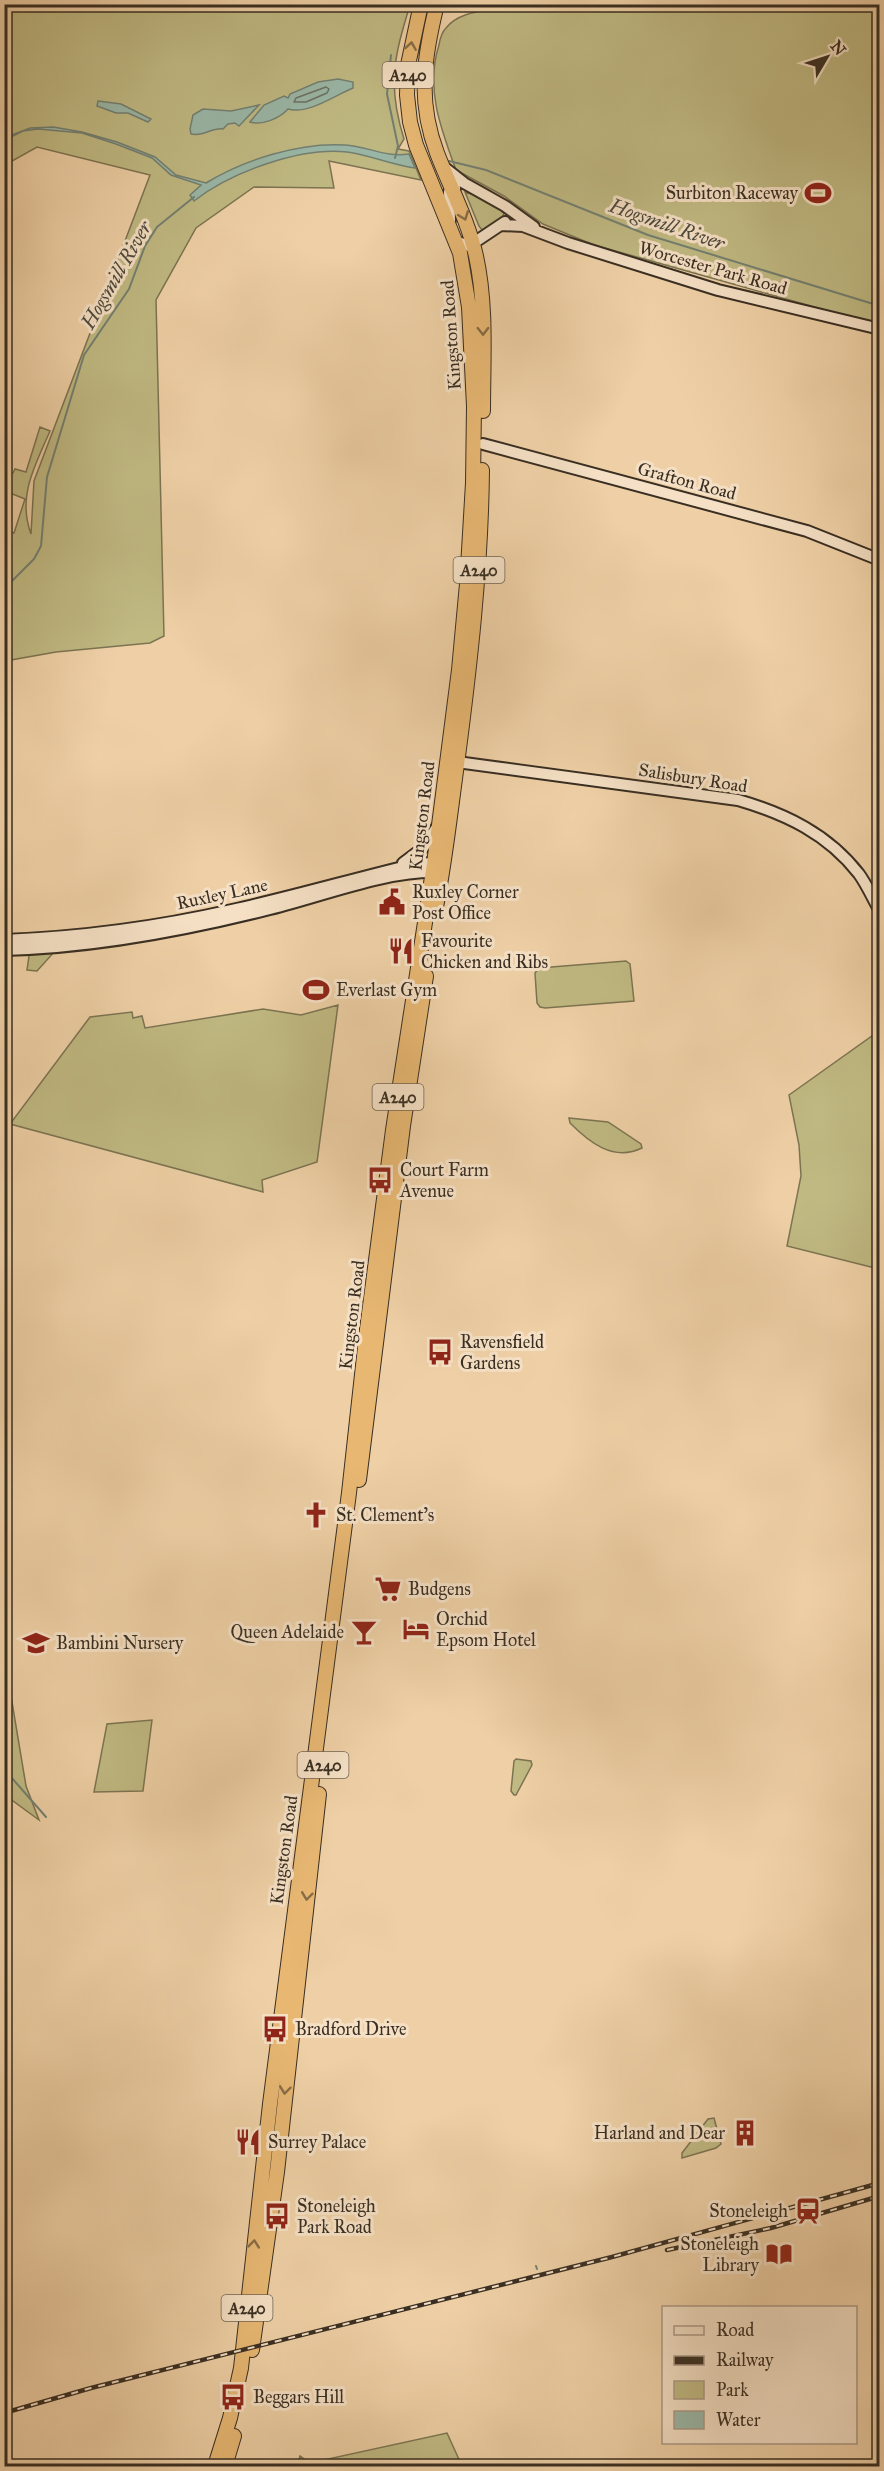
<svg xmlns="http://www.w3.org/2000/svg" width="884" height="2471" font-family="'IM FELL Great Primer',serif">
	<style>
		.green { fill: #c0b982; stroke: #7c7452; stroke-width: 1.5 }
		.water { fill: #9ab7a7; stroke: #738072; stroke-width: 1.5 }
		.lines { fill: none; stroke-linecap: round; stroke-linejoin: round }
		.shore { stroke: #6a7264; stroke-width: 1.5 }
		.stream { stroke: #738072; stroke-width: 2 }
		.secondary-casing { stroke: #392e22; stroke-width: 14 }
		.highway-casing { stroke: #392e22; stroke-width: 16 }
		.secondary { stroke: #f5e0c5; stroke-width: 10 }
		.highway { stroke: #e8b873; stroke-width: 14 }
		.rail-casing { stroke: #392e22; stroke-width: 4.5 }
		.rail { stroke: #f5e0c5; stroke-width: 2; stroke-dasharray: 7; stroke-linecap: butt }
		.oneway { stroke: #886c46 }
		.labels { text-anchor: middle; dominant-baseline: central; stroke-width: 6; stroke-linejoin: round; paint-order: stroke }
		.shield { fill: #f5e0c5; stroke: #716353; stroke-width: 1.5 }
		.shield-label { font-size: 16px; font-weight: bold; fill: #392e22 }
		.poi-label { font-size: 18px; fill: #392e22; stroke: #f5e0c5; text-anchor: start }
		.street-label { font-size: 18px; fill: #392e22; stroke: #f5e0c5 }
		.water-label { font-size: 20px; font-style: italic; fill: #4c493d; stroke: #f5e0c5 }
	</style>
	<rect width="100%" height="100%" fill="#efd0a6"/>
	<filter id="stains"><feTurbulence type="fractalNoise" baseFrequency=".00333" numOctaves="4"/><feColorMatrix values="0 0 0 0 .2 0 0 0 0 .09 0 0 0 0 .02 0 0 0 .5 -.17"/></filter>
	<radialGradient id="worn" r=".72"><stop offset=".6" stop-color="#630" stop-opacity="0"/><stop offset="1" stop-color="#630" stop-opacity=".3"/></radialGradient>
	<path class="green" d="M5,5H410C394,57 387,85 404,139L398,149L409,151L421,180L329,161L334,188L254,187L196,228L156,300L164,636L150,643L56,652L5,661V538L8,531L14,533L25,499L5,491V472L13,473L15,469L26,472L40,427L50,431C35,466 17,496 31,534L34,481L150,175L37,147L5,165Z
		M510,5H879V325L594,245L543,224L504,196L456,170C441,129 425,88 439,45C440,39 442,32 446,28C460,10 490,11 510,5Z
		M465,192C478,195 496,202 504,213L502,219L483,231L479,226Z
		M55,951L37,971L27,970L29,956L33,953Z
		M626,961L630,964L634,1001L545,1008L540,1007L537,1003L535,973L539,968Z
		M338,1005L317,1162L262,1180L263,1192L10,1124L90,1017L132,1012L133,1018L142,1016L145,1028L263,1009L301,1015Z
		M879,1031V1269L787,1246L801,1176L799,1145L789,1095Z
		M569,1118L608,1122L641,1144L642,1148C613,1162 589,1142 570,1123Z
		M5,1686L10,1690L26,1786L39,1820L5,1795Z
		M152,1720L143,1791L94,1792L107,1724Z
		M516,1759L531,1761L532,1765L516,1795H514L511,1791L514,1761Z
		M714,2118L721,2144L716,2148L682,2158V2153L708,2119Z
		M447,2433L462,2466H297L300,2456L310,2463Z"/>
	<path class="water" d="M338,79L353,82V88C335,95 308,115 288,109C280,118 262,126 250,122L264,105L284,96L288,98L290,94L318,82Z
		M98,101L121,104L151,119L148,122L128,113H116L97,106Z
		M259,105L239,126L235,123L228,124L223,129C212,127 204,137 191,134L190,129L193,115L203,109L231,111Z
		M53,127L82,132L117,142L155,157L176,175L206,183C244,160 299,142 345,145C367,146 386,158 409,154L415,168C392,165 370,155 347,152C300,147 231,172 194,201L190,195L201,185L171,175L152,158L116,144L82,133L38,129L23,131L5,140L6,137L30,128Z"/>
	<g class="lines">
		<path class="shore" d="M326,87L329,89L327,93L306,102H294L296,98Z"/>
		<path class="stream" d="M391,55L387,94L398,146L395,158
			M449,161L486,170L648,235L880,306
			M4,589L34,559L41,546L47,477L84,355L129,289L145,246L157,227L194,197
			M4,1769L46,1817
			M536,2266L537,2269"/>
		<g class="secondary-casing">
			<path id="secondary" d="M445,168L464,183L505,206L534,227
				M450,220L449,192L455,188
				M501,225L523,226L568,243L718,290L880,329
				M455,241L469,246L505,222
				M483,444L807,531L880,560
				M457,762L738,800C786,814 828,834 859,874C867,885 873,899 880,911
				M403,863L423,848L439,824
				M4,940C81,937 157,927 232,910C295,896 356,878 419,863L440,864
				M4,950C92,948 182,931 266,910C317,898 390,869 440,872"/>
		</g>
		<g class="highway-casing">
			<path id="highway" d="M437,4C424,57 417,100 437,153C450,187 468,220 476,256C487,306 483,360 483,411
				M435,912C445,863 450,814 457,764C470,665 481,569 482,470
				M359,1480L403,1126L426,976
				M252,2350L277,2172L319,1794
				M215,2466L230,2418L241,2368L270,2104L349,1493L367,1329L393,1130L434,864L459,670L467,584L473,483L474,406L469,307L460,253L416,145L410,122L407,95L408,65L421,4
				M225,2466L234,2436"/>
		</g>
		<use href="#secondary" class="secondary"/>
		<use href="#highway" class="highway"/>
		<g class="rail-casing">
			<path id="rail" d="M667,2250L771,2228L880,2196
				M4,2413L91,2388L612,2257L880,2183"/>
		</g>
		<use href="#rail" class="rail"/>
	</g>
	<defs><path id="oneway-chevron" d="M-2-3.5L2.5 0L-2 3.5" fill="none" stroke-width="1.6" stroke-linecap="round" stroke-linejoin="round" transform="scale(1.5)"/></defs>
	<g class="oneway">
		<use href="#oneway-chevron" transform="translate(411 46) rotate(-81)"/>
		<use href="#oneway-chevron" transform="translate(464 216) rotate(69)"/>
		<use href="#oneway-chevron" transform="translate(483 331) rotate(89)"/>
		<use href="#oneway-chevron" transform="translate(307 1896) rotate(97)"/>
		<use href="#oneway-chevron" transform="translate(285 2090) rotate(97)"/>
		<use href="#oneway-chevron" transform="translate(254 2244) rotate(-84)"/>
	</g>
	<defs>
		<g id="stadium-bare" transform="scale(2.07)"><path d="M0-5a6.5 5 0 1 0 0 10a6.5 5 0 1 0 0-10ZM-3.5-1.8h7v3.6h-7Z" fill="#8f2418" stroke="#f5e0c5" stroke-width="2.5" paint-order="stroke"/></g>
		<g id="civic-bare" transform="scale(2.07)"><path d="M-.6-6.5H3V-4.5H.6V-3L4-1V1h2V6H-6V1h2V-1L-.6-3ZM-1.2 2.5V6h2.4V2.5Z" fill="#8f2418" stroke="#f5e0c5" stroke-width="2.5" paint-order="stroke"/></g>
		<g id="restaurant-bare" transform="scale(2.07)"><path d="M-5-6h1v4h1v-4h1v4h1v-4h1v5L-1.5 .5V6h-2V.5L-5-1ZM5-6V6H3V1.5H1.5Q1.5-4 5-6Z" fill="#8f2418" stroke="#f5e0c5" stroke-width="2.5" paint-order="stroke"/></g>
		<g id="bus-bare" transform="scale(2.07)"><path d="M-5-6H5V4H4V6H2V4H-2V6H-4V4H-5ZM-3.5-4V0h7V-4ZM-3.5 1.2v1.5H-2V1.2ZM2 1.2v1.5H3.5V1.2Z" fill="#8f2418" stroke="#f5e0c5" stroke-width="2.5" paint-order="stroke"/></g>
		<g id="church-bare" transform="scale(2.07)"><path d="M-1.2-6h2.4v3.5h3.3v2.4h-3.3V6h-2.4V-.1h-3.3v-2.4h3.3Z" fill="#8f2418" stroke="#f5e0c5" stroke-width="2.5" paint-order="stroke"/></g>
		<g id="supermarket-bare" transform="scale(2.07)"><path d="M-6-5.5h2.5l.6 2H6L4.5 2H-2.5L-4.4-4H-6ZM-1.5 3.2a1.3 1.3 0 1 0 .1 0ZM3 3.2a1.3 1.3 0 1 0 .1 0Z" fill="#8f2418" stroke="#f5e0c5" stroke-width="2.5" paint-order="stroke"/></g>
		<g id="hotel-bare" transform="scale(2.07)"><path d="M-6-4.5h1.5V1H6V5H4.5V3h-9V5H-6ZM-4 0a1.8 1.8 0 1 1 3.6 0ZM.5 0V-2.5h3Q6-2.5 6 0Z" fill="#8f2418" stroke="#f5e0c5" stroke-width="2.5" paint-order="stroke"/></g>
		<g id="bar-bare" transform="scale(2.07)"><path d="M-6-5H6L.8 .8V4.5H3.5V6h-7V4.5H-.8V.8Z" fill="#8f2418" stroke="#f5e0c5" stroke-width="2.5" paint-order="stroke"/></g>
		<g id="school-bare" transform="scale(2.07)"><path d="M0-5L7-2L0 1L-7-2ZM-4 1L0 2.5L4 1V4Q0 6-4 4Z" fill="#8f2418" stroke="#f5e0c5" stroke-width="2.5" paint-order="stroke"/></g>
		<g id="building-bare" transform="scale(2.07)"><path d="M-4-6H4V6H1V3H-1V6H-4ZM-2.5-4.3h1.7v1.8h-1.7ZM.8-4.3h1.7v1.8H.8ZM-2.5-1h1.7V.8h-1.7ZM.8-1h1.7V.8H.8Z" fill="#8f2418" stroke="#f5e0c5" stroke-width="2.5" paint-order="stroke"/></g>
		<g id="station-bare" transform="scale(2.07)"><path d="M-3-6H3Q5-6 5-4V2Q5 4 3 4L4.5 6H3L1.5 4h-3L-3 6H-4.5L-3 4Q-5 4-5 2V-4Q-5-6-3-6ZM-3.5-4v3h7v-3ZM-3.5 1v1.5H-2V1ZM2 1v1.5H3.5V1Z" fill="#8f2418" stroke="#f5e0c5" stroke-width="2.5" paint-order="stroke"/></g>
		<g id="library-bare" transform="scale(2.07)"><path d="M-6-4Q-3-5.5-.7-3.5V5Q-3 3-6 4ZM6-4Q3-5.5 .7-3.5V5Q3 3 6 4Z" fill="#8f2418" stroke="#f5e0c5" stroke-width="2.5" paint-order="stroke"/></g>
	</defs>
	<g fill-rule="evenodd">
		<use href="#stadium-bare" x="818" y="193"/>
		<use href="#civic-bare" x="392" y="902"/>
		<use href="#restaurant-bare" x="401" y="951"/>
		<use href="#stadium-bare" x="316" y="990"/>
		<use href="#bus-bare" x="380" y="1180"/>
		<use href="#bus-bare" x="440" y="1352"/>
		<use href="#church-bare" x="316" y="1515"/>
		<use href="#supermarket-bare" x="388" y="1589"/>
		<use href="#hotel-bare" x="416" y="1629"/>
		<use href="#bar-bare" x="364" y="1632"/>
		<use href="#school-bare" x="36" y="1643"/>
		<use href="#bus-bare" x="275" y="2029"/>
		<use href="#building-bare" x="745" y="2133"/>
		<use href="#restaurant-bare" x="248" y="2142"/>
		<use href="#station-bare" x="808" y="2211"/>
		<use href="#bus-bare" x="277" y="2216"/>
		<use href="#library-bare" x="779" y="2254"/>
		<use href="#bus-bare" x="233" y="2397"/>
	</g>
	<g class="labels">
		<g class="shield">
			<rect x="382.5" y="62" width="51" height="26" rx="4.5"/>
			<rect x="453.5" y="557" width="51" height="26" rx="4.5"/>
			<rect x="372.5" y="1084" width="51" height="26" rx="4.5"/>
			<rect x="297.5" y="1752" width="51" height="26" rx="4.5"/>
			<rect x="221.5" y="2295" width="51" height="26" rx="4.5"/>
		</g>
		<g class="shield-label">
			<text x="408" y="75">A240</text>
			<text x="479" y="570">A240</text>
			<text x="398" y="1097">A240</text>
			<text x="323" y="1765">A240</text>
			<text x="247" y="2308">A240</text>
		</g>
		<g class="poi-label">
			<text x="798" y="193" text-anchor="end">Surbiton Raceway</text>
			<text x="412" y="892">Ruxley Corner<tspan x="412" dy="21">Post Office</tspan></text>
			<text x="421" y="941">Favourite<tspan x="421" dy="21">Chicken and Ribs</tspan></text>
			<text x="336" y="990">Everlast Gym</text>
			<text x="400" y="1170">Court Farm<tspan x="400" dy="21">Avenue</tspan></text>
			<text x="460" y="1342">Ravensfield<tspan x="460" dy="21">Gardens</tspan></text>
			<text x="336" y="1515">St. Clement's</text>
			<text x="408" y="1589">Budgens</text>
			<text x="436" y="1619">Orchid<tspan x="436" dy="21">Epsom Hotel</tspan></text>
			<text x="344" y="1632" text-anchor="end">Queen Adelaide</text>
			<text x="56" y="1643">Bambini Nursery</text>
			<text x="295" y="2029">Bradford Drive</text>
			<text x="725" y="2133" text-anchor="end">Harland and Dear</text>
			<text x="268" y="2142">Surrey Palace</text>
			<text x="297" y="2206">Stoneleigh<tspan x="297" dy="21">Park Road</tspan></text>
			<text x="788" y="2211" text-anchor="end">Stoneleigh</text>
			<text x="759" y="2244" text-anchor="end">Stoneleigh<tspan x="759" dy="21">Library</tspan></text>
			<text x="253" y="2397">Beggars Hill</text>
		</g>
		<g class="street-label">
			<text transform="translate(713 268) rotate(16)">Worcester Park Road</text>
			<text transform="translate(451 335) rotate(-94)">Kingston Road</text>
			<text transform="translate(687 481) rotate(15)">Grafton Road</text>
			<text transform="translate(693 778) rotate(9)">Salisbury Road</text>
			<text transform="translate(422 816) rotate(-83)">Kingston Road</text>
			<text transform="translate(222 894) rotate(-12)">Ruxley Lane</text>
			<text transform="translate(352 1315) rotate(-83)">Kingston Road</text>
			<text transform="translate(284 1850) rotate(-82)">Kingston Road</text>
		</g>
		<g class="water-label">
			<text transform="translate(667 224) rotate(19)">Hogsmill River</text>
			<text transform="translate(116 275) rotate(-60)">Hogsmill River</text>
		</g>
	</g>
	<rect width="884" height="2471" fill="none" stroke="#efd0a6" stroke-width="24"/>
	<rect x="6" y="6" width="872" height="2459" fill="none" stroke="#392e22" stroke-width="3"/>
	<rect x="12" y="12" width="860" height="2447" fill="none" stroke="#392e22" stroke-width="1.5"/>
	<rect x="662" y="2306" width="195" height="138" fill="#f5e0c5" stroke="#aa9984" stroke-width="1.5"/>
	<rect x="674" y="2326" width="30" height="9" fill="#f5e0c5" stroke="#aa9984" stroke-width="1.5"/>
	<text x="716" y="2336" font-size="18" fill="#392e22">Road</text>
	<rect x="674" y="2356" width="30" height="9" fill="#392e22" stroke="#aa9984" stroke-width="1.5"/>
	<text x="716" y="2366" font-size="18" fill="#392e22">Railway</text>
	<rect x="674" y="2381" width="30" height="18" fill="#c0b982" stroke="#aa9984" stroke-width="1.5"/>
	<text x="716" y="2396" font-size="18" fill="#392e22">Park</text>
	<rect x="674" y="2411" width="30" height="18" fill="#9ab7a7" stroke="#aa9984" stroke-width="1.5"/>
	<text x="716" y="2426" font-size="18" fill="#392e22">Water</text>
	<g transform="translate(827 57) rotate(51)" stroke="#f5e0c5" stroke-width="4.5" paint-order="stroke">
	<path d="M0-4.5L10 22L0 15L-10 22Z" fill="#392e22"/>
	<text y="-9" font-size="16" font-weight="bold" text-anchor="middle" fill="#392e22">N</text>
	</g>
	<rect width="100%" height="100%" filter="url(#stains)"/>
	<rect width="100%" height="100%" fill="url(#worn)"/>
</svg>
